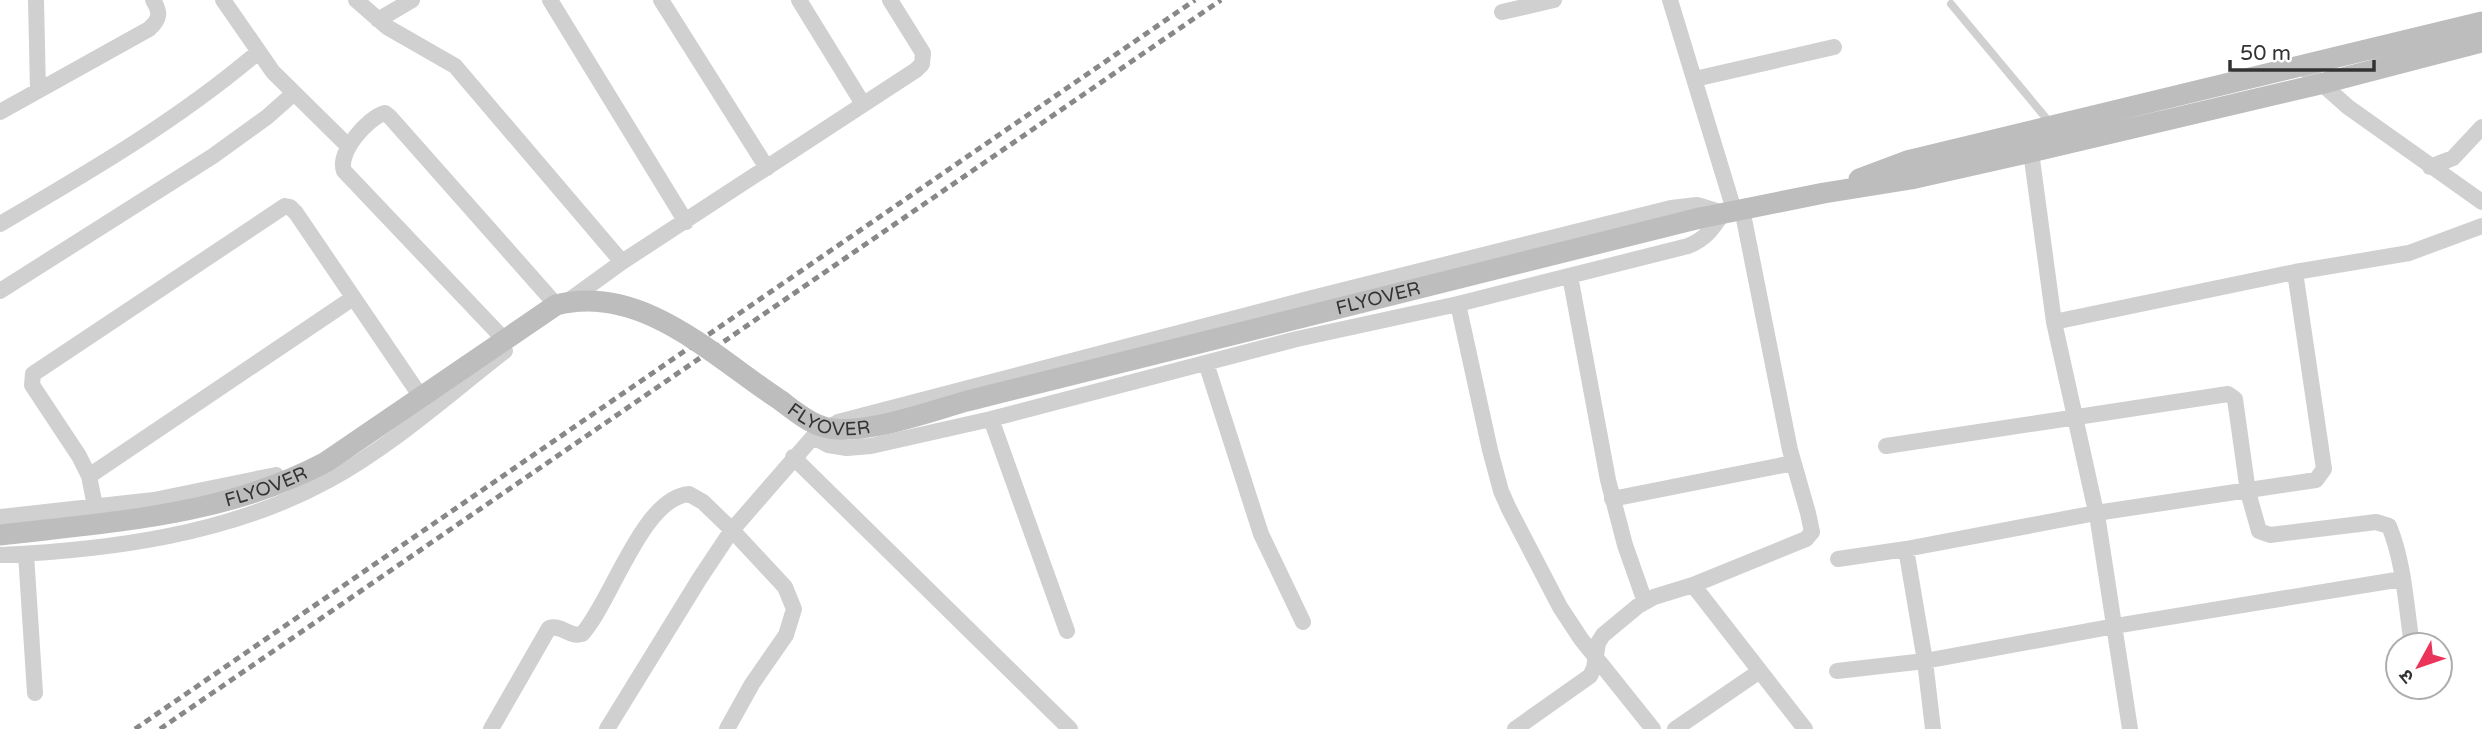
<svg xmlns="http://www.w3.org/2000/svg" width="2482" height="729" font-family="'Varela Round','Noto Sans Devanagari',sans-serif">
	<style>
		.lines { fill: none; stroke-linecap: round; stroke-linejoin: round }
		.lane { stroke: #d0d0d0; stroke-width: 8 }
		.street { stroke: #d0d0d0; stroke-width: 16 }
		.secondary { stroke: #bdbdbd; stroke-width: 21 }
		.rail { stroke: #888; stroke-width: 5; stroke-dasharray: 7 5; stroke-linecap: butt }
		.secondary-bridge { stroke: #bdbdbd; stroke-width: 21 }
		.labels { text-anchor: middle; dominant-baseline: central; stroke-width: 7; stroke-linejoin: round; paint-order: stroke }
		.street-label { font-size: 19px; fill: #333; stroke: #fff }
	</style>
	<rect width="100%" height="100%" fill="#fff"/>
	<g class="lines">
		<path class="lane" d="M1951,4L2051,124"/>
		<path class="street" d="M36,0L38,91
			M223,0L273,72L348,146
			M356,0L387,27L455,66L622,262
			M550,0L686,222
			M661,0L767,168
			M799,0L863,104
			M1670,0L1734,210
			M1502,12L1554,0
			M378,20L412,0
			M2303,67L2348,107L2482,202
			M1695,79L1834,47
			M0,112L149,29C160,19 161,13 153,0
			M2031,152L2054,322L2098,521L2130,729
			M2430,167L2453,158L2482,127
			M0,224C89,172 178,120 257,53
			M1570,276L1608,480L1625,545L1645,602
			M0,291L213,156L267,117L293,94
			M564,304L622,262L916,70L922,64L923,53L890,0
			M1458,304L1490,450L1501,491L1509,509L1560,607L1581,639L1653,729
			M2054,322L2295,272L2409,253L2482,226
			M498,333L344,171C337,153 368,117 385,113L390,117L551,299
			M1206,363L1261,534L1303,622
			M991,419L1067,631
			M1886,446L2228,394L2235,399L2248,492L2259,531L2270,535L2376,522L2389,526C2404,562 2406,606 2412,645
			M793,457L1070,729
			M89,476L353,298
			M1612,499L1793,463
			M95,506L89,476L79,456L32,385L33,374L285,206L290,207L296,213L417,391
			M0,517L154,500L276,475
			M1906,549L1925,661L1933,729
			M26,554L35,693
			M0,555C111,550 231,534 329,480C393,445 448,395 505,351
			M1838,559L1906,549L2096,513L2316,480L2324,469L2295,272
			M1693,585L1805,729
			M1837,671L1925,661L2115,626L2402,579
			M491,729L549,628C561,624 570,638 582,634C612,601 642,498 689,494L703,502L732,530L785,587L794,609L786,635L752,684L727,729
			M607,729L700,578L732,530L813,437L838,422L1312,298L1671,208L1697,205L1723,213C1713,228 1706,239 1688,246L1458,304L1297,339L991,419L871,446L847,448L828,445L813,437
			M1515,729L1590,676L1594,668L1598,643L1603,635L1638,606L1654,597L1693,585L1806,539L1812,532L1808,513L1790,450L1742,209
			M1675,729L1760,671"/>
		<path class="secondary" d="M1859,179L1907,161L2482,22
			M1700,218L1824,193L1911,179L2031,152L2320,84L2482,42"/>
		<path class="rail" d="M135,729L1195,0
			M160,729L1221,0"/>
		<path class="secondary-bridge" id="s1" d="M0,535C111,522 225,516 326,462L556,305C642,283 714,357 780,400C792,409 806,421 821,426C856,439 931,411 967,401L1700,218"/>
	</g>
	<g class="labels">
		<g class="street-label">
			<text stroke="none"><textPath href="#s1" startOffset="1489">FLYOVER</textPath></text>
			<text stroke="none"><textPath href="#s1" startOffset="922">FLYOVER</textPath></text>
			<text stroke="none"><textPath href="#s1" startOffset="271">FLYOVER</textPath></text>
		</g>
	</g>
	<g transform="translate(2419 666) rotate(230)"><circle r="33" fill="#ffffff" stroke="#adadad" stroke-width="2"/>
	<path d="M0-5L12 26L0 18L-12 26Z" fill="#eb3459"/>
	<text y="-10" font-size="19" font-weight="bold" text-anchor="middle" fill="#333333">उ</text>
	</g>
	<path d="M2230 60v10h144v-10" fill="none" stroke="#333333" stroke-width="3.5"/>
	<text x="2240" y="60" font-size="21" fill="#333333" stroke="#ffffff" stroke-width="5" paint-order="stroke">50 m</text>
</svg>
